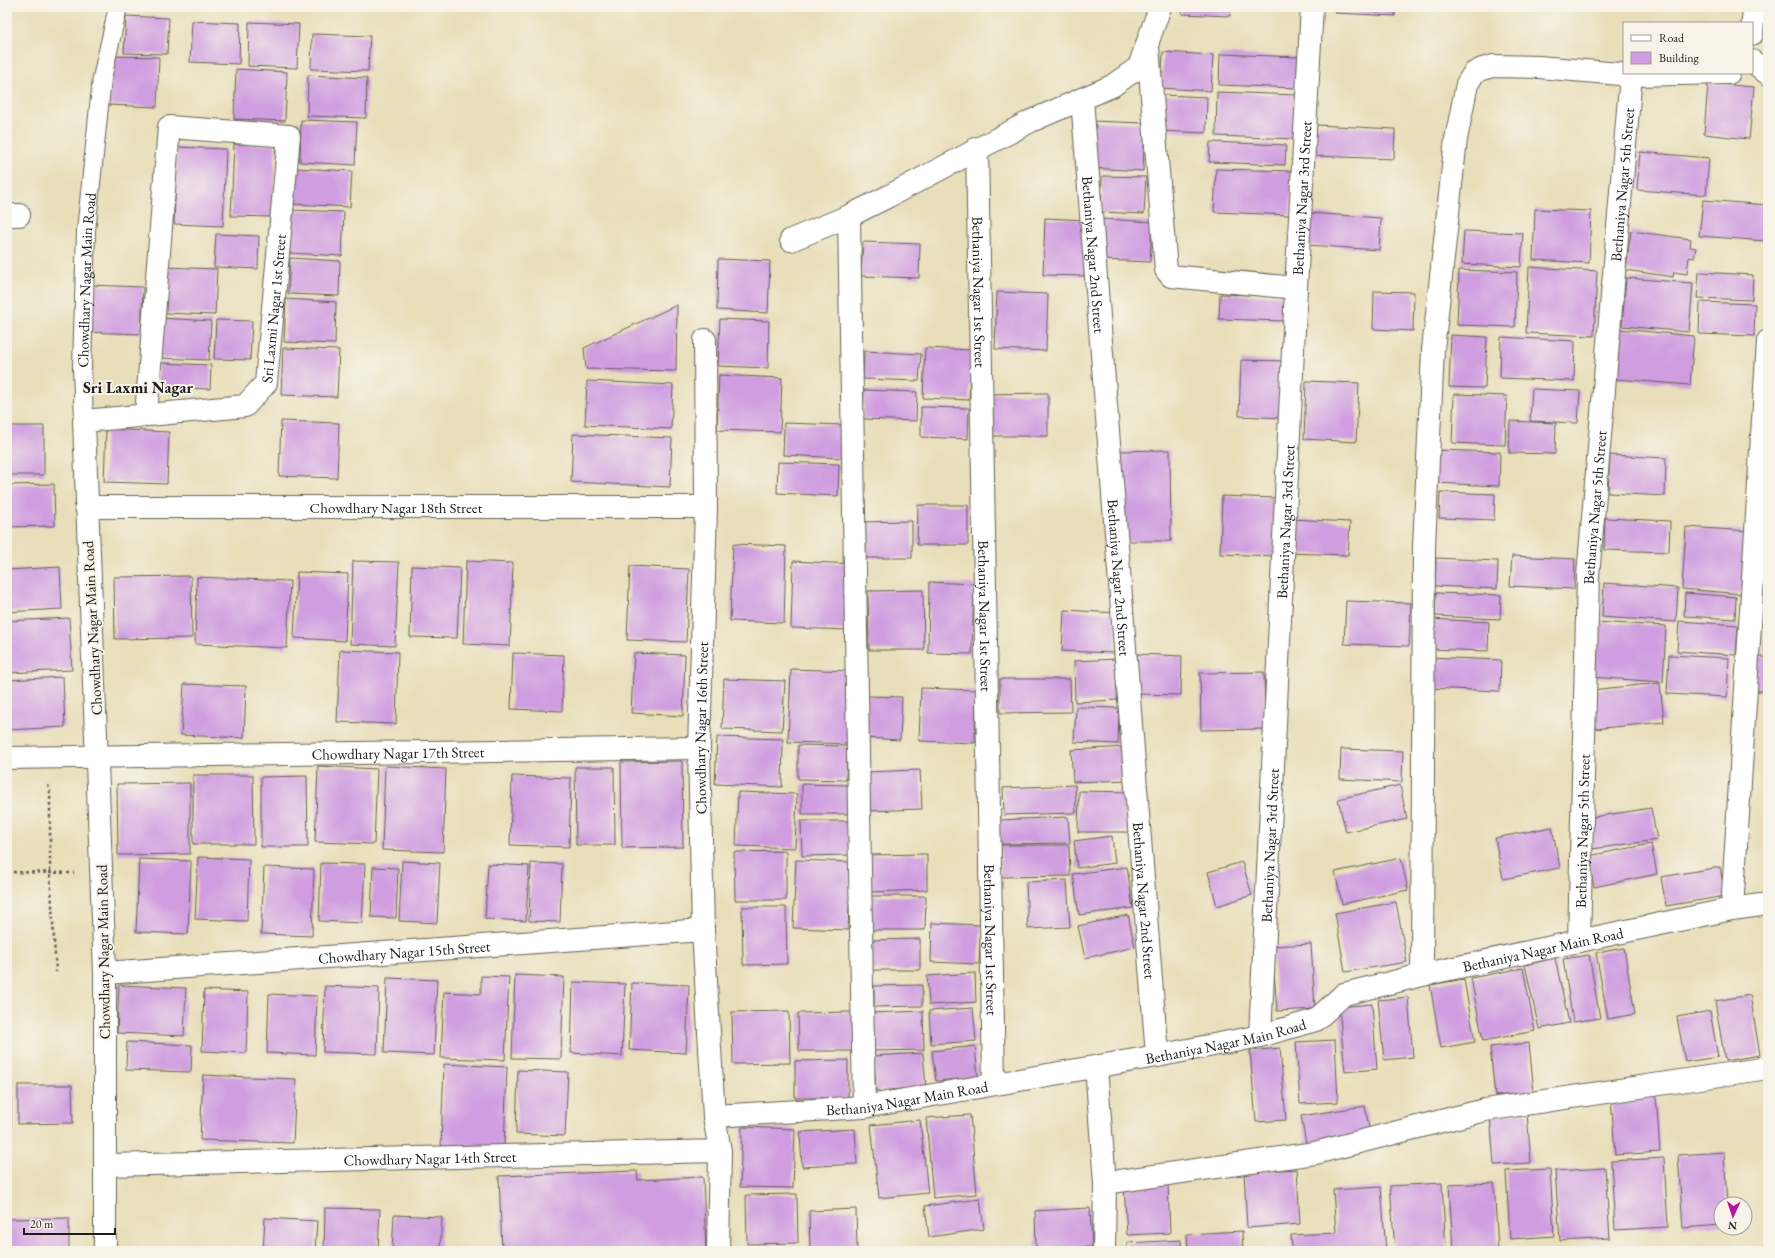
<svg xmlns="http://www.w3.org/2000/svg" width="1775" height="1258" font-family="'EB Garamond',serif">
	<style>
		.building { fill: #cf9de0 }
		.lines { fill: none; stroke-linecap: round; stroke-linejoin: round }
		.service-casing { stroke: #636053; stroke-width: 20 }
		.minor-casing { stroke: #636053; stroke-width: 24 }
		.path { stroke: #636053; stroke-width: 2.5; stroke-dasharray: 3 3; stroke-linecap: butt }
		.service { stroke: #fff; stroke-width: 18 }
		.minor { stroke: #fff; stroke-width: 22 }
		.labels { text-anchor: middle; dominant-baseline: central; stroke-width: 4; stroke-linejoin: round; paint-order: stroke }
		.street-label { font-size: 15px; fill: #1c1c1c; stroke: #f7f3e8 }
		.neighbourhood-label { font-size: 16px; font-weight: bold; fill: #1c1c1c; stroke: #f7f3e8 }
	</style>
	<rect width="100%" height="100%" fill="#f7f3e8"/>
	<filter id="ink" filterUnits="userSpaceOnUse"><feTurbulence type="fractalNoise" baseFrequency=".025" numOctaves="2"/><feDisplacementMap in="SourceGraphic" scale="8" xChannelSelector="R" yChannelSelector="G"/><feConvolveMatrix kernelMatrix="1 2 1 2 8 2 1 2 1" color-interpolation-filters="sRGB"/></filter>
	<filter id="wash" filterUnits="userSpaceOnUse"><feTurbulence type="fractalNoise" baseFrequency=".012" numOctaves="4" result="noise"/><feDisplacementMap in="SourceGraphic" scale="16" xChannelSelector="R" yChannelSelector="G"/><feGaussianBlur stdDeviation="0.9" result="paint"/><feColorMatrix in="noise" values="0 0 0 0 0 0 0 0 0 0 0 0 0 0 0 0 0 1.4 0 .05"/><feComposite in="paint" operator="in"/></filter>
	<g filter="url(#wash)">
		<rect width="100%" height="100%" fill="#e8deb9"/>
		<g id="blocks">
			<path class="building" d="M1182,7H1230V16L1182,14Z
				M1336,7H1395V16L1335,13Z
				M126,16L169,18L167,54L124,53Z
				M192,21L240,23L239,64L190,62Z
				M249,22L299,24L297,68L248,66Z
				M312,34L370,36L368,71L311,69Z
				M1163,52L1213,55L1211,91L1161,88Z
				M1220,54L1300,57L1298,88L1219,85Z
				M110,56L159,57L157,107L108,105Z
				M236,69L287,72L285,121L234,119Z
				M308,75L367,78L366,118L307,116Z
				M1708,83L1754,87L1749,139L1704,134Z
				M1217,92L1297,95L1295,139L1216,136Z
				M1162,95L1207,97L1206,133L1161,131Z
				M301,120L357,122L355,165L300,162Z
				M1091,121L1145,123L1143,171L1089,168Z
				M1316,125L1395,129L1394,159L1315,156Z
				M1210,142L1286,145L1285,165L1209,162Z
				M234,144L276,145L273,217L231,216Z
				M177,147L226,149L223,226L174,224Z
				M1640,152L1709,158L1706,195L1637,190Z
				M295,168L352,171L350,207L294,204Z
				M1216,169L1292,171L1290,215L1214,212Z
				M1102,176L1146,177L1144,214L1101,212Z
				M1703,200L1768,205L1766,241L1699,236Z
				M1535,209L1591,211L1589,263L1533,260Z
				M290,210L344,212L342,256L289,253Z
				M1309,213L1381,218L1379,250L1307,245Z
				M1045,218L1087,220L1084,276L1043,275Z
				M1103,219L1152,222L1150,262L1101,260Z
				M1464,231L1523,233L1521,267L1462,264Z
				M1631,231L1691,239L1690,247L1696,248L1694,258L1689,257L1687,274L1674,272L1673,277L1626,270Z
				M216,234L259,236L258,269L214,267Z
				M863,242L920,244L919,278L861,276Z
				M290,258L340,261L339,296L288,294Z
				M718,259L770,261L768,313L717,310Z
				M166,267L217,269L215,315L164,313Z
				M1529,267L1597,271L1594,336L1526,333Z
				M1459,270L1517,272L1515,327L1457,325Z
				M1699,272L1753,275L1752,300L1697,298Z
				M1626,278L1693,283L1689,332L1622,326Z
				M87,285L143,287L141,334L85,332Z
				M1374,291L1414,292L1413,331L1373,329Z
				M997,292L1048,294L1046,351L995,349Z
				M1220,294L1286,296L1285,321L1219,319Z
				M286,299L336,302L335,344L284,342Z
				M1700,302L1755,304L1754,336L1699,334Z
				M677,305L676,371L586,369L584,348Z
				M160,318L211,321L209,360L159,358Z
				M720,319L769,321L768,368L718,366Z
				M216,320L252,321L250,360L214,359Z
				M1620,329L1694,336L1690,385L1616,379Z
				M1451,335L1487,337L1485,388L1449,387Z
				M1501,337L1575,341L1574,381L1500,378Z
				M283,348L339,350L337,397L281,395Z
				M925,348L971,350L969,400L923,398Z
				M864,351L921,354L919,381L863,379Z
				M1241,360L1285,361L1283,418L1239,416Z
				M159,363L211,365L210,389L158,387Z
				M719,375L782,378L780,432L717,430Z
				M587,381L673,385L671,429L585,425Z
				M1306,381L1359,383L1356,442L1304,439Z
				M1532,389L1580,391L1578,423L1530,421Z
				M864,390L917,392L916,421L863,419Z
				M1048,393V436H988L987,394Z
				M1454,394L1507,396L1505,445L1452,443Z
				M921,407L969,408L968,439L921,437Z
				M281,421L339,423L337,478L279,476Z
				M1510,421L1556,423L1555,454L1509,453Z
				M784,423L844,425L842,458L783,455Z
				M7,426H44V475H7Z
				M106,429L169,432L167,484L104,482Z
				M573,434L672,438L670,487L571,482Z
				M1170,450L1171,541H1119L1118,451Z
				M1434,450L1500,452L1499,486L1433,483Z
				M1610,455L1666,458L1665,496L1608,493Z
				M778,462L839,464L838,496L777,493Z
				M54,484L55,526L7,527V485Z
				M1440,492L1495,494L1494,520L1439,518Z
				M1222,496L1277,498L1275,556L1220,554Z
				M918,505H968V545H917Z
				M1605,518L1670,521L1669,552L1604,550Z
				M1290,519L1350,522L1348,555L1288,553Z
				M912,521V558H858L857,522Z
				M1686,527L1749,531L1744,594L1682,589Z
				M733,544L786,546L784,623L730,621Z
				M1512,556L1575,559L1574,589L1510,586Z
				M1436,558L1498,561L1497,589L1435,586Z
				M353,561L399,562L395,646L350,644Z
				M466,561L513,563L510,646L463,644Z
				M793,561L852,564L850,630L791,628Z
				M412,566L460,568L457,638L410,637Z
				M630,566L689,569L686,642L627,640Z
				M60,567L62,609L7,612V570Z
				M297,572L348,574L345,641L294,638Z
				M191,576L192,638L115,639L114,577Z
				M197,577L290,581L287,648L195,644Z
				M929,582L974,584L972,654L928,653Z
				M1604,583L1678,588L1676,622L1602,617Z
				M923,590L924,650H869L868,591Z
				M1436,593L1501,595L1500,619L1435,616Z
				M1685,593L1736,597L1735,619L1684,616Z
				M1766,593H1768V652H1765Z
				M1346,601L1411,603L1409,646L1344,644Z
				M1064,610L1117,613L1115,653L1062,651Z
				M69,618L72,670L7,673V621Z
				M1429,619L1489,622L1488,651L1427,649Z
				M1679,621L1738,625L1736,655L1677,651Z
				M1595,622L1666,626L1663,682L1591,677Z
				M340,650L398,652L396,724L337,722Z
				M513,653L564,655L562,711L511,709Z
				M634,653L685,655L683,716L631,713Z
				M1137,654L1182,656L1181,695L1135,694Z
				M1669,655L1729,658L1727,697L1667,694Z
				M1428,657L1501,660L1500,691L1427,688Z
				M1752,657H1768V691H1751Z
				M1117,659L1118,700L1075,702L1074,661Z
				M791,669L852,671L849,744L788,742Z
				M1264,672L1265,729L1201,730L1200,673Z
				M63,677L65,727L7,730V680Z
				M724,679L785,681L782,731L722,729Z
				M1000,679H1070L1071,712L1000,713Z
				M1660,683L1664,722L1594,729L1590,690Z
				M184,684L246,686L244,738L181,735Z
				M921,688L976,690L975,743L919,741Z
				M867,696L902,697L900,740L865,738Z
				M1076,707L1119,708L1118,744L1074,742Z
				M717,737L783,739L782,787L715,784Z
				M798,745L847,746L846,780L798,779Z
				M1128,747L1130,780L1073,782L1071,750Z
				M1341,749L1403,751L1402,782L1340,779Z
				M682,761L683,847L622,848L621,762Z
				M318,766L377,769L374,844L315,842Z
				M385,766L446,769L443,852L382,850Z
				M575,767H614L615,845H576Z
				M920,770L922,809L867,811L865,772Z
				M193,775H253L254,844H193Z
				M307,776L308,847H261V777Z
				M512,776L571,778L569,847L510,845Z
				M190,783V854L118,855L117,784Z
				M802,784L850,785V814H802Z
				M1075,785L1076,813L1004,815L1003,788Z
				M1400,785L1407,819L1346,832L1338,799Z
				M1079,791L1132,792V832H1078Z
				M738,792L797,794L795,848L736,846Z
				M1651,808L1657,840L1592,849L1587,818Z
				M1068,817L1070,843L999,844V820Z
				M801,821H850V855L802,856Z
				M1552,827L1560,868L1503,879L1495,838Z
				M1112,836L1115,863L1077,868L1074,841Z
				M1651,844L1657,874L1594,887L1588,856Z
				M1001,845H1069L1070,876L1001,877Z
				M786,851V900H735L734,852Z
				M927,854V890L868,892L867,855Z
				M198,857L249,859L247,921L195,919Z
				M1401,858L1408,890L1342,904L1335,872Z
				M139,859L191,861L188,934L136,932Z
				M796,860L851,862L848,930L793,928Z
				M402,861L440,863L437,923L399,921Z
				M1242,862L1252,895L1217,906L1208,872Z
				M321,863L365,864L362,923L319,921Z
				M531,863L562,864L560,922L529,921Z
				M488,864L529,866L526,921L485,919Z
				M264,867L314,869L312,936L261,934Z
				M373,867L398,868L396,918L371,917Z
				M1127,867L1133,908L1079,915L1073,874Z
				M1720,867L1725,896L1666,906L1661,877Z
				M1067,880L1070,927L1028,929L1026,882Z
				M868,896H926L925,930H868Z
				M1396,902L1407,962L1345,972L1335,913Z
				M742,907H786L787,964L743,965Z
				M1128,915L1135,947L1085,958L1078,926Z
				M932,923L981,925L979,964L931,962Z
				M920,939V970H868V940Z
				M1311,944L1315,1009L1277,1011L1272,946Z
				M1624,948L1635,1014L1608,1019L1596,953Z
				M1589,955L1600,1018L1573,1022L1563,959Z
				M1555,958L1569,1023L1539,1029L1525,965Z
				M1523,968L1535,1031L1483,1041L1471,978Z
				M975,973L976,1002L929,1005L927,976Z
				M515,975L564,977L561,1059L512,1058Z
				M481,976L509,977L505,1060L441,1058L444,992L481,994Z
				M387,978L437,980L434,1055L384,1053Z
				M1464,979L1475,1042L1441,1048L1430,985Z
				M573,982L625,984L622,1056L571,1053Z
				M632,983L689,985L686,1053L629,1050Z
				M119,985L186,988L184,1036L117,1033Z
				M922,985V1006L874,1007V986Z
				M325,986L379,988L377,1054L323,1052Z
				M204,990L248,992L246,1053L202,1051Z
				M269,994L317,996L315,1055L267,1053Z
				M1750,995L1760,1055L1725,1061L1715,1001Z
				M1408,997L1413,1057L1384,1060L1378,1000Z
				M1372,1004L1377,1069L1345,1072L1339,1007Z
				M973,1008L976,1041L931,1044L929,1011Z
				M789,1011L790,1063L733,1064L732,1012Z
				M923,1011L924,1050L872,1051L871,1013Z
				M1710,1011L1718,1057L1685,1062L1677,1017Z
				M855,1012V1051H799L798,1013Z
				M1335,1040L1338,1102L1300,1104L1296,1042Z
				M127,1042L192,1045L191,1072L126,1070Z
				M1529,1043L1534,1092L1495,1096L1490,1047Z
				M975,1046L978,1077L936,1081L932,1051Z
				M1280,1048L1286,1120L1256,1122L1250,1051Z
				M923,1053L926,1087L876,1091L874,1056Z
				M848,1060V1098H795V1061Z
				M444,1064L507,1067L504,1148L441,1146Z
				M518,1070L568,1072L565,1136L516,1134Z
				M203,1075L296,1079L293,1143L200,1140Z
				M18,1085H72L73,1123L18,1124Z
				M7,1087H11V1129H7Z
				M1656,1093L1660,1152L1615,1155L1611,1096Z
				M1365,1106L1370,1133L1306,1144L1301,1116Z
				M1527,1112L1531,1163L1494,1165L1490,1114Z
				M970,1115L977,1194L933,1198L926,1118Z
				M920,1120L928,1193L879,1198L871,1125Z
				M742,1127L795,1129L793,1188L740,1187Z
				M855,1129L857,1164L802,1167L800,1132Z
				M1724,1152L1727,1204H1721V1225L1683,1228L1678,1155Z
				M1664,1158L1668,1227L1615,1230L1611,1161Z
				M1605,1168L1610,1238L1560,1241L1555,1171Z
				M1297,1169L1300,1224L1247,1228L1244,1172Z
				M1550,1169L1554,1236L1510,1239L1506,1171Z
				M637,1171L638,1180L703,1177L706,1251H502L499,1176Z
				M1442,1183L1446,1251H1395L1390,1186Z
				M1494,1183L1498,1249L1453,1251L1449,1185Z
				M1168,1184L1170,1233L1127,1235L1124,1186Z
				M1381,1187L1386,1251H1292L1291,1235L1336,1233L1333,1190Z
				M797,1194L798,1243L747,1244L746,1195Z
				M980,1199L984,1229L929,1237L925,1206Z
				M325,1208L380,1209L378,1251H324Z
				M1090,1208L1092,1247L1036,1249L1035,1211Z
				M856,1209L857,1251H810L809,1211Z
				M394,1215L442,1217L440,1251H392Z
				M69,1218V1251H7V1219Z
				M265,1218L317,1221L315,1251H263Z
				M1242,1231L1243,1251H1188L1187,1234Z
				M1181,1240L1182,1251H1127V1243Z"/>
		</g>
	</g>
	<g filter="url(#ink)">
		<use href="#blocks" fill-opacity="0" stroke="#636053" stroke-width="1"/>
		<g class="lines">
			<g class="service-casing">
				<g id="service">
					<path id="s1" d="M84,421L82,367L86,231L102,78L118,7"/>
				</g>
			</g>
			<g class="minor-casing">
				<g id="minor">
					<path d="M1752,34L1754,7"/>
					<path d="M1148,47L1166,270L1171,276L1296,288"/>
					<path d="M1752,61L1768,74"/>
					<path id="s2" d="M1082,99L1157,1056"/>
					<path id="s3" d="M977,148L994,1084"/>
					<path d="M7,215H19"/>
					<path d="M849,216L864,1107"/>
					<path d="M791,240L849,216L889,196L1031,121L1112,86L1139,67L1160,7"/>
					<path id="s4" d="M86,507H706"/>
					<path id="s5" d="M7,758L699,748"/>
					<path d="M1732,909L1768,341"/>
					<path id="s6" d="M1579,941L1588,576L1631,75"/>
					<path id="s7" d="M105,973L703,930"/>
					<path d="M1422,975L1424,546L1433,350L1456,139L1467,84L1474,73L1482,69L1493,66L1539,67L1631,75L1729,73"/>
					<path id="s8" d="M1260,1036L1296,288L1312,7"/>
					<path d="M1096,1067L1105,1183L1104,1251"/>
					<path id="s9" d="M714,1116L864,1107L1157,1056L1260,1036L1316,1020L1344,994L1422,975L1579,941L1732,909L1768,904"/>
					<path id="s10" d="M105,1165L720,1151L714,1116L703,930L699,748L706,507L705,340"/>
					<path d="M1105,1183L1315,1153L1485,1110L1768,1068"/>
					<path id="s11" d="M105,1251V973L84,421L245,406L266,383L289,136L169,127L146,415"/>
					<path d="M718,1251L720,1151"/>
				</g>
			</g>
			<path class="path" d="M48,785L50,792V872L56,972
				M7,872L74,873"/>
			<use href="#service" class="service"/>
			<use href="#minor" class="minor"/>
		</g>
	</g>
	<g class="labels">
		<g class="street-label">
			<text stroke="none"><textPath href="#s6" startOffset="758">Bethaniya Nagar 5th Street</textPath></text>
			<text stroke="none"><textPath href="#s8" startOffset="839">Bethaniya Nagar 3rd Street</textPath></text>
			<text stroke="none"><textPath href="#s2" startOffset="156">Bethaniya Nagar 2nd Street</textPath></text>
			<text stroke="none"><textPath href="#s1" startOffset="141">Chowdhary Nagar Main Road</textPath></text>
			<text stroke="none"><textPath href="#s3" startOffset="144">Bethaniya Nagar 1st Street</textPath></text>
			<text stroke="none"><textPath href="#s11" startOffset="1098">Sri Laxmi Nagar 1st Street</textPath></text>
			<text stroke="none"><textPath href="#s4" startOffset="310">Chowdhary Nagar 18th Street</textPath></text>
			<text stroke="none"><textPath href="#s6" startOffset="434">Bethaniya Nagar 5th Street</textPath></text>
			<text stroke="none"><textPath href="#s8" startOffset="515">Bethaniya Nagar 3rd Street</textPath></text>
			<text stroke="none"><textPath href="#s2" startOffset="480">Bethaniya Nagar 2nd Street</textPath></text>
			<text stroke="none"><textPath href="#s3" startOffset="468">Bethaniya Nagar 1st Street</textPath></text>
			<text transform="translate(92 628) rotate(-93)">Chowdhary Nagar Main Road</text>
			<text stroke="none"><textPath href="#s10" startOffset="1039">Chowdhary Nagar 16th Street</textPath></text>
			<text stroke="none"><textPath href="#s5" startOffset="391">Chowdhary Nagar 17th Street</textPath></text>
			<text stroke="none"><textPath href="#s6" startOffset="110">Bethaniya Nagar 5th Street</textPath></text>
			<text stroke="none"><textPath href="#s8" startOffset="191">Bethaniya Nagar 3rd Street</textPath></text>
			<text stroke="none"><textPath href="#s2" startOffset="804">Bethaniya Nagar 2nd Street</textPath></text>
			<text stroke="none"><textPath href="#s3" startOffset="792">Bethaniya Nagar 1st Street</textPath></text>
			<text stroke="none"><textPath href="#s9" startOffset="853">Bethaniya Nagar Main Road</textPath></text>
			<text stroke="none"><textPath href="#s7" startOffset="300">Chowdhary Nagar 15th Street</textPath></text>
			<text transform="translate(103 952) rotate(-91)">Chowdhary Nagar Main Road</text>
			<text stroke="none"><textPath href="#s9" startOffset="518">Bethaniya Nagar Main Road</textPath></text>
			<text stroke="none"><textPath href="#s9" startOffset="194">Bethaniya Nagar Main Road</textPath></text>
			<text stroke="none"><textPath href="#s10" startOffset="325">Chowdhary Nagar 14th Street</textPath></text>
		</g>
		<g class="neighbourhood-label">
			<text x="138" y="387">Sri Laxmi Nagar</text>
		</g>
	</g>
	<rect width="1775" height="1258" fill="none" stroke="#f7f3e8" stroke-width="24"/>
	<rect x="1623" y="22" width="130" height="52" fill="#f7f3e8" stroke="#9f9d96"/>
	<rect x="1631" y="35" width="20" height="6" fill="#ffffff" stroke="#9f9d96"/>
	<text x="1659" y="42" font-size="12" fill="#1c1c1c">Road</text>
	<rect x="1631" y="52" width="20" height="12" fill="#cf9de0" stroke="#9f9d96"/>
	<text x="1659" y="62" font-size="12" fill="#1c1c1c">Building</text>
	<g transform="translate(1733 1216) rotate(183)"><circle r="19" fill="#f7f3e8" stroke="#9f9d96"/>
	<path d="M0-3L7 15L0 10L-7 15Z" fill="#b5179e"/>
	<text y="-6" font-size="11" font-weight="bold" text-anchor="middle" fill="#1c1c1c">N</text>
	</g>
	<path d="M24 1228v6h91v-6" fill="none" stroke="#1c1c1c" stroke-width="2"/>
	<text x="30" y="1228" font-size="12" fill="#1c1c1c" stroke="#f7f3e8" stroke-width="3" paint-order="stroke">20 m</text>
</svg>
